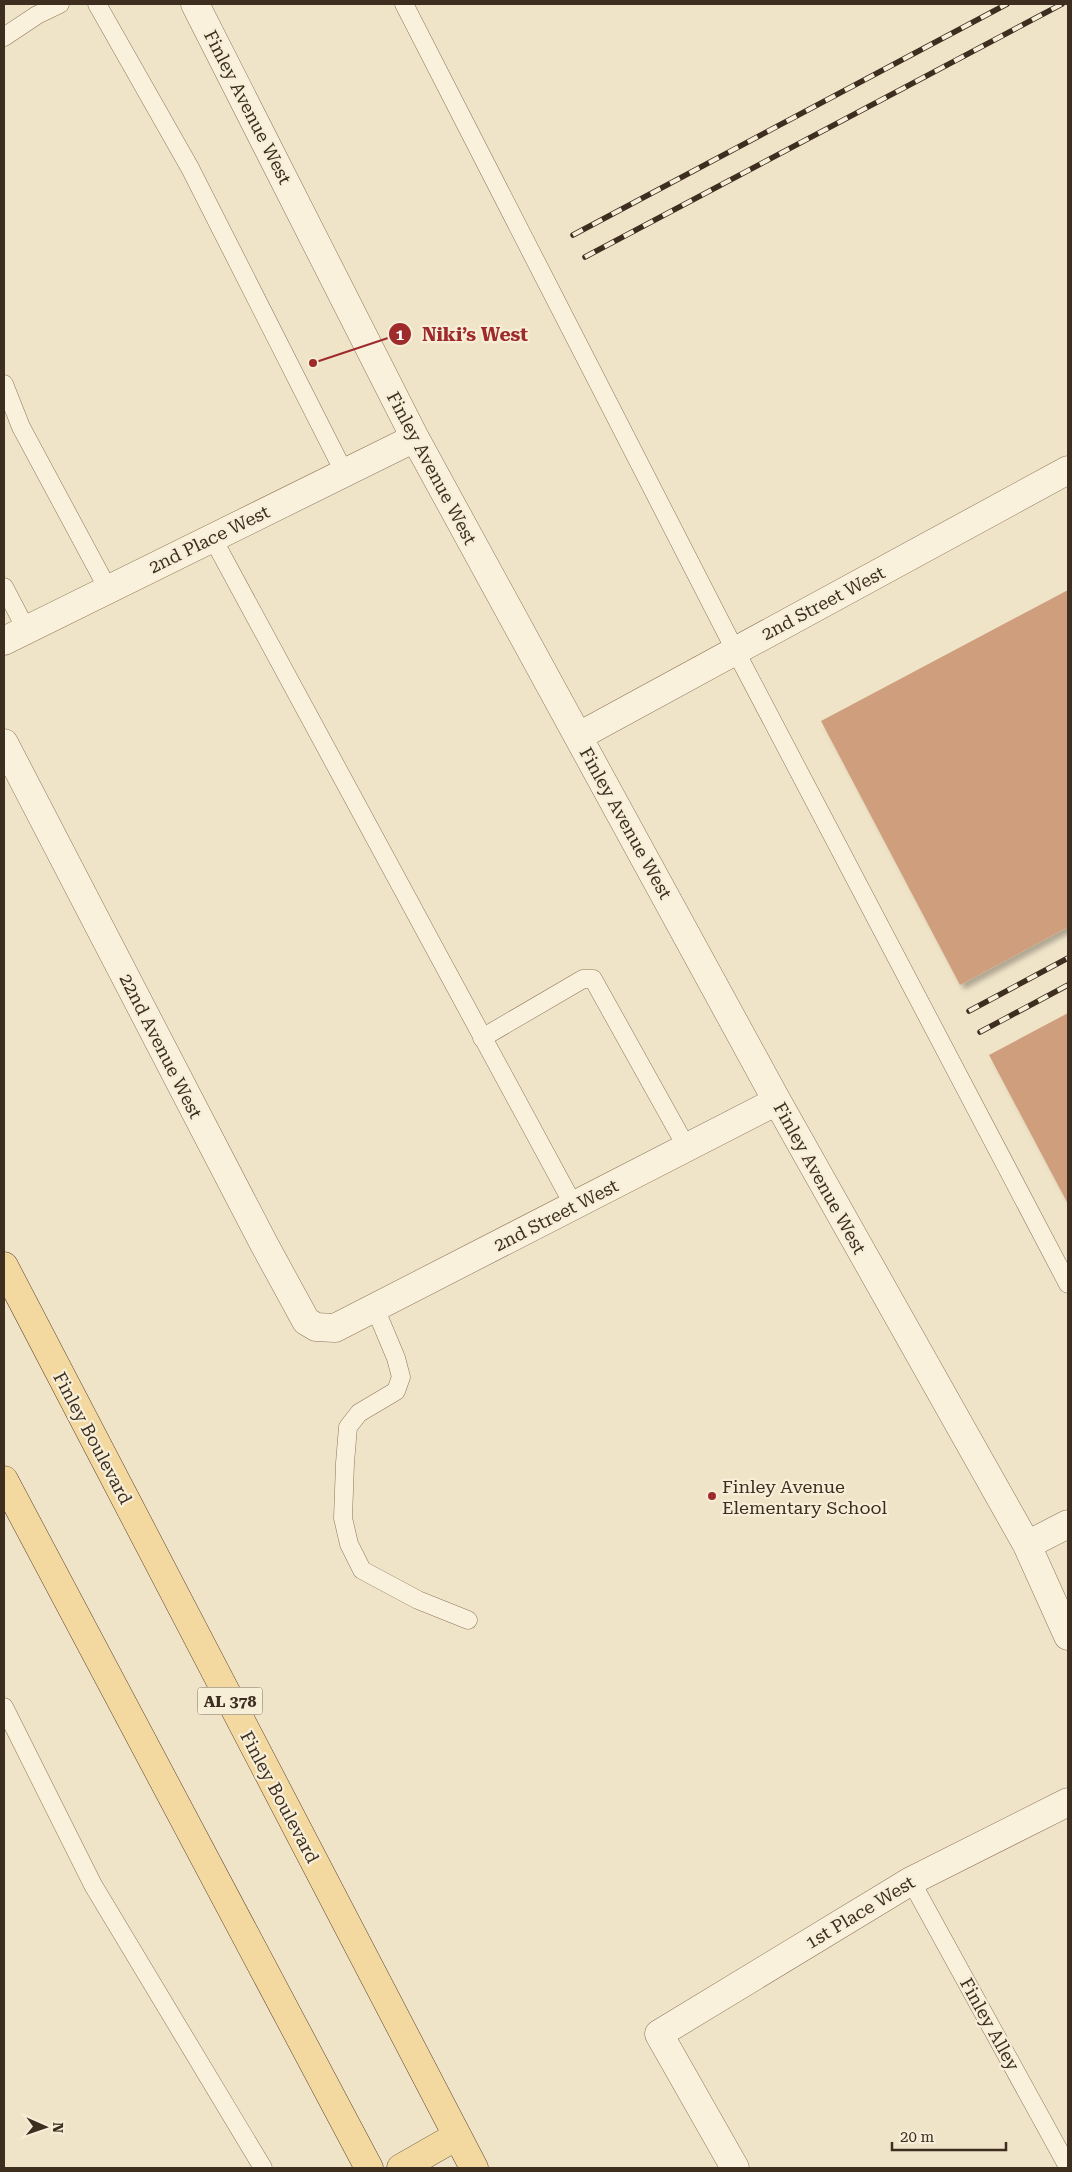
<svg xmlns="http://www.w3.org/2000/svg" width="1072" height="2172" font-family="'Roboto Serif',serif">
	<style>
		.building { fill: #cf9f7d; filter: url(#shadow) }
		.lines { fill: none; stroke-linecap: round; stroke-linejoin: round }
		.service-casing { stroke: #8d765c; stroke-width: 19 }
		.minor-casing { stroke: #8d765c; stroke-width: 29 }
		.primary-casing { stroke: #5b4430; stroke-width: 29 }
		.service { stroke: #faf1dc; stroke-width: 18 }
		.minor { stroke: #faf1dc; stroke-width: 28 }
		.primary { stroke: #f3d9a0; stroke-width: 28 }
		.rail-casing { stroke: #3d2e20; stroke-width: 5.5 }
		.rail { stroke: #f7eed8; stroke-width: 4; stroke-dasharray: 11; stroke-linecap: butt }
		.poi-dot { fill: #9e2a2b; stroke: #f7eed8; stroke-width: 2 }
		.labels { text-anchor: middle; dominant-baseline: central; stroke-width: 4.5; stroke-linejoin: round; paint-order: stroke }
		.shield { fill: #f7eed8; stroke: #756857; stroke-width: 1 }
		.shield-label { font-size: 16px; font-weight: bold; fill: #3d2e20 }
		.street-label { font-size: 18px; fill: #3d2e20; stroke: #f7eed8 }
		.poi-label { font-size: 18px; fill: #3d2e20; stroke: #f7eed8; text-anchor: start }
		.leader { fill: none; stroke: #9e2a2b; stroke-width: 2 }
		.callout-dot { fill: #9e2a2b; stroke: #f7eed8; stroke-width: 2 }
		.mark-label { font-size: 15px; text-anchor: middle; font-weight: bold; fill: #fff }
		.callout-label { font-size: 19px; text-anchor: middle; font-weight: bold; fill: #9e2a2b; stroke: #f7eed8; stroke-width: 4.5; stroke-linejoin: round; paint-order: stroke }
	</style>
	<defs>
		<filter id="shadow"><feDropShadow dx="4.5" dy="4.5" stdDeviation="2.5" flood-color="#0004"/></filter>
	</defs>
	<rect width="100%" height="100%" fill="#f0e4c8"/>
	<path class="building" d="M1068,590V927L960,985L821,721Z
		M1068,1013V1204L989,1055Z"/>
	<g class="lines">
		<g class="service-casing">
			<path id="service" d="M97,4L190,168L344,472
				M404,4L735,650L1068,1284
				M4,37L37,15L60,4
				M4,384L21,427L108,589
				M212,537L574,1206
				M4,587L26,629
				M482,1038L583,979H593L687,1148
				M375,1308L396,1358L401,1377L396,1391L359,1413L348,1427L345,1463L343,1518L349,1544L362,1570L418,1600L468,1620
				M4,1707L93,1885L263,2168
				M911,1881L1068,2167"/>
		</g>
		<g class="minor-casing">
			<path id="minor" d="M195,4L415,438L777,1101L1027,1545L1068,1636
				M4,641L415,438
				M579,736L1068,470
				M4,743L264,1244L306,1321L316,1327L335,1328L777,1101
				M1027,1545L1068,1524
				M735,2168L659,2034L911,1881L1068,1802"/>
		</g>
		<g class="primary-casing">
			<path id="primary" d="M4,1266L474,2168
				M4,1480L369,2168
				M401,2168L457,2136"/>
		</g>
		<use href="#service" class="service"/>
		<use href="#minor" class="minor"/>
		<use href="#primary" class="primary"/>
		<g class="rail-casing">
			<path id="rail" d="M573,235L1007,4
				M585,257L1062,4
				M969,1011L1068,958
				M980,1032L1068,985"/>
		</g>
		<use href="#rail" class="rail"/>
	</g>
	<circle class="poi-dot" cx="712" cy="1496" r="5"/>
	<g class="labels">
		<rect class="shield" x="197.5" y="1687.5" width="65" height="27" rx="4"/>
		<g class="shield-label">
			<text x="230" y="1701">AL 378</text>
		</g>
		<g class="street-label">
			<text transform="translate(248 107) rotate(63)">Finley Avenue West</text>
			<text transform="translate(432 468) rotate(62)">Finley Avenue West</text>
			<text transform="translate(209 539) rotate(-26)">2nd Place West</text>
			<text transform="translate(823 603) rotate(-28)">2nd Street West</text>
			<text transform="translate(626 823) rotate(61)">Finley Avenue West</text>
			<text transform="translate(161 1046) rotate(63)">22nd Avenue West</text>
			<text transform="translate(820 1178) rotate(61)">Finley Avenue West</text>
			<text transform="translate(556 1215) rotate(-27)">2nd Street West</text>
			<text transform="translate(93 1438) rotate(62)">Finley Boulevard</text>
			<text transform="translate(280 1797) rotate(62)">Finley Boulevard</text>
			<text transform="translate(860 1912) rotate(-31)">1st Place West</text>
			<text transform="translate(990 2024) rotate(61)">Finley Alley</text>
		</g>
		<g class="poi-label">
			<text x="722" y="1486">Finley Avenue<tspan x="722" dy="21">Elementary School</tspan></text>
		</g>
	</g>
	<path class="leader" d="M313 363L400 334"/>
	<g class="callout-dot">
		<circle cx="313" cy="363" r="5"/>
		<circle cx="400" cy="334" r="12"/>
	</g>
	<g class="mark-label">
		<text x="400" y="340">1</text>
	</g>
	<g class="callout-label">
		<text x="475" y="341">Niki’s West</text>
	</g>
	<rect width="1072" height="2172" fill="none" stroke="#3d2e20" stroke-width="10"/>
	<g transform="translate(45 2127) rotate(92)" stroke="#f7eed8" stroke-width="4" paint-order="stroke">
	<path d="M0-4L9 19L0 12L-9 19Z" fill="#3d2e20"/>
	<text y="-8" font-size="14" font-weight="bold" text-anchor="middle" fill="#3d2e20">N</text>
	</g>
	<path d="M892 2142v8h114v-8" fill="none" stroke="#3d2e20" stroke-width="2.5"/>
	<text x="900" y="2142" font-size="15" fill="#3d2e20" stroke="#f7eed8" stroke-width="4" paint-order="stroke">20 m</text>
</svg>
